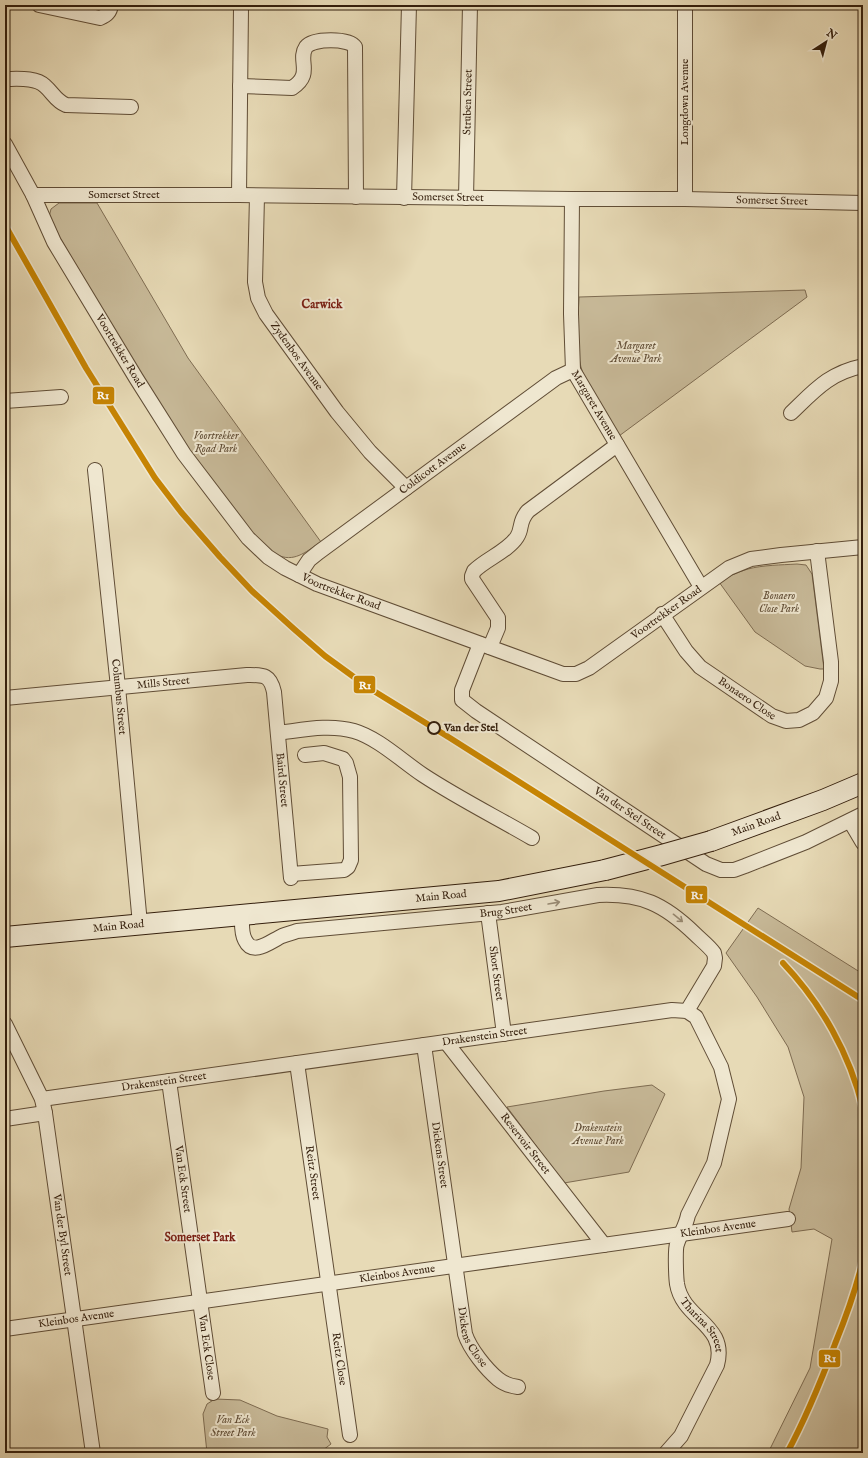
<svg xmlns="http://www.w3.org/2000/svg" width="868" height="1458" font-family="'IM FELL English',serif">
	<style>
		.green { fill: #c8ba99; stroke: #7e6c52 }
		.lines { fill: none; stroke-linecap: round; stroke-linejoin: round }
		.street-casing { stroke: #604d36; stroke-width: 16 }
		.secondary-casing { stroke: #331e0c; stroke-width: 22 }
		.street { stroke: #efe7d0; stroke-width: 14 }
		.secondary { stroke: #efe7d0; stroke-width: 20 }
		.rail { stroke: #331e0c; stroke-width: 3; stroke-dasharray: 7 7; stroke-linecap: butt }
		.secondary-bridge-casing { stroke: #331e0c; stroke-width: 22; stroke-linecap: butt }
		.secondary-bridge { stroke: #efe7d0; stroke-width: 20 }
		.rail-1-casing { stroke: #efe7d0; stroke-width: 9 }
		.rail-1 { stroke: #c68403; stroke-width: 6 }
		.oneway { stroke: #9a8d78 }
		.stop-dot { fill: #efe7d0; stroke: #331e0c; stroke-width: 2 }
		.labels { text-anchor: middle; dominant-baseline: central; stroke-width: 4; stroke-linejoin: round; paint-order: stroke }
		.street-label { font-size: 11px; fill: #331e0c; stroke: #efe7d0 }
		.park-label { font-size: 11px; font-style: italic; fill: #604d36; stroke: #efe7d0 }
		.stop-label { font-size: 11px; font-weight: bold; fill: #331e0c; stroke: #efe7d0; text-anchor: start }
		.neighbourhood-label { font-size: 12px; font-weight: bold; fill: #7a1f14; stroke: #efe7d0 }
		.line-badge { stroke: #efe7d0; stroke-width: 1.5 }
		.badge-label { font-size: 11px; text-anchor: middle; font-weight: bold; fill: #fff }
	</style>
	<rect width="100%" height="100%" fill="#e7dab6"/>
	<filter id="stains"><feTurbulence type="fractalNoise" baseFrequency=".005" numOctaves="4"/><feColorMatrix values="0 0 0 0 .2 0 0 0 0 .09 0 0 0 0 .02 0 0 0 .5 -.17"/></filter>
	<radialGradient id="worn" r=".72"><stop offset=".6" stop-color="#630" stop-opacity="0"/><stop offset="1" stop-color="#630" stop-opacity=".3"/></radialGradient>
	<path class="green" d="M59,203H97L188,358L321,542C308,550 296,562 280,556C260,549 237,514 224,497C213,482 201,467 190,451C139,377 96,298 50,221L49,217L51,209Z
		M805,290L807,297L619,436L584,376C574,351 578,323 579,297Z
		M797,564L806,565L812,574L824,669H820L805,666L755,632L719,582C728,577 737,572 748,569C763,565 781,565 797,564Z
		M758,908L863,974V1453H768L810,1368L832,1239L814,1229L792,1232L789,1209L801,1168L804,1097L788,1047L757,997L726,953Z
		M652,1085L665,1094L629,1172L564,1183L507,1107L604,1091Z
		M215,1399L240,1400L277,1416L328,1429L327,1437L331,1444L319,1453H207L203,1414L207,1404Z"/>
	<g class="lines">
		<g class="street-casing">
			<g id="street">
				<path d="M39,5L100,18C107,15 110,12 111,5"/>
				<path d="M5,79C17,79 36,77 45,86C53,93 56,101 66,105L131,107"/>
				<path d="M240,86L292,88C314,74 297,60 306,47C313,38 349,38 355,47L356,197"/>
				<path id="s1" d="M5,144L33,195L54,242L136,378L184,454L248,538L268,557L285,568L317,584L563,674H576L589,668L729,568L751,559L781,555L863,547"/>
				<path id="s2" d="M33,195H239L572,199H685L863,203"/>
				<path d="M239,195L241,7"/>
				<path id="s3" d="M257,196L255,282L258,298L266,314L337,412L370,452L406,488"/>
				<path d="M404,198L409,5"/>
				<path id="s4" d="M466,198L470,5"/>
				<path id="s5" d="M572,199L571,314L573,370L701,587"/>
				<path d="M685,199V5"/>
				<path d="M5,401L61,397"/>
				<path d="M791,413C815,390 829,373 863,366"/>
				<path id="s6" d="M95,470L118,687L140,924"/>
				<path id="s7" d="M299,575L309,560L319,552L556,378L573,370"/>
				<path id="s8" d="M662,614L686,651L700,667L772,716L786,721L799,720L813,713L826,698L831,681V662L817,551"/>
				<path id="s9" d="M480,644L462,690V700L476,711L706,864L721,870H734L745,866L806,842L863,814"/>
				<path d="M490,647L498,628V618L472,579V576L474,571C486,559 508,551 517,537C523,528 518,522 528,511L617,445"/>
				<path id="s10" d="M5,698L247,675C263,675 270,674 274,692L291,878"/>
				<path d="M278,733C303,730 329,724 354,731C378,738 402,761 423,775C458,798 496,817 532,838"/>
				<path d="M850,821L863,843"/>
				<path d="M291,874L344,870L348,867L351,860L350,777L346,763L343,759L324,753L305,755"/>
				<path id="s11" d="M488,913L504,1034"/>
				<path id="s12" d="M242,915C242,922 241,933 245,940C253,957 271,941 282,936C287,934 292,933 297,931L502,912L598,895C641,893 664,904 695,934C701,940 709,946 714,953L715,958L714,966L687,1011"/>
				<path id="s13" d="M5,1024L42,1099L45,1113L93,1453"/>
				<path id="s14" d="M446,1042L604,1245"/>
				<path id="s15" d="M424,1045L465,1334C470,1349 486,1369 498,1379C504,1384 511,1386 518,1387"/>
				<path id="s16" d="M297,1063L350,1435"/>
				<path id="s17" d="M169,1081L213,1393"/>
				<path id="s18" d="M42,1099L672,1010L687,1011L696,1017L721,1067L729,1099L714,1163L688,1215C686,1226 680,1234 677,1244C675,1249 676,1277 677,1284C683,1320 728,1324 717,1365L685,1428L681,1436L666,1453"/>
				<path d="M5,1119L45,1113"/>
				<path id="s19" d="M5,1329L788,1219"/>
			</g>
		</g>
		<g class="secondary-casing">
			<g id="secondary">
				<path id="s20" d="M711,841L823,800L863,783"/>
				<path id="s21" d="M5,937L499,891L605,870"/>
			</g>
		</g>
		<use href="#street" class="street"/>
		<use href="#secondary" class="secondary"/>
		<path class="rail" d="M700,897L863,1000"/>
		<g class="secondary-bridge-casing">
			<path id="secondary-bridge" d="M605,870L662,855L711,841"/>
		</g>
		<use href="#secondary-bridge" class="secondary-bridge"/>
		<g class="rail-1-casing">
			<path id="rail-1" d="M5,225L86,368L155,478L181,512L220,557L252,591L294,629L325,656L369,688L450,738L863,1000
				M783,963C821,1003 850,1054 863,1109
				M787,1453C806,1418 821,1381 835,1344C846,1317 856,1289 863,1260"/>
		</g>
		<use href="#rail-1" class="rail-1"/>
	</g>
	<defs><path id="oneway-shaft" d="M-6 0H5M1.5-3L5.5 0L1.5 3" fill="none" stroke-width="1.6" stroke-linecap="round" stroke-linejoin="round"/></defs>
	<g class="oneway">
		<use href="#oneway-shaft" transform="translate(554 903) rotate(-10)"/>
		<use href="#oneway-shaft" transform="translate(678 918) rotate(39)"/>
	</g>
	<circle class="stop-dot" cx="434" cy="728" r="6"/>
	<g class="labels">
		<g class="street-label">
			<text stroke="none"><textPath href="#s4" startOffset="96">Struben Street</textPath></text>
			<text transform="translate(685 102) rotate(-90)">Longdown Avenue</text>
			<text stroke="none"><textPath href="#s2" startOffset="91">Somerset Street</textPath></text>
			<text stroke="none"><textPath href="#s2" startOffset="415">Somerset Street</textPath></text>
			<text stroke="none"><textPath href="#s2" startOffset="739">Somerset Street</textPath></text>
			<text stroke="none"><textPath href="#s1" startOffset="237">Voortrekker Road</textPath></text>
			<text stroke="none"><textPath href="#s3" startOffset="172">Zydenbos Avenue</textPath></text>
			<text stroke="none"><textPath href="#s5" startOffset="212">Margaret Avenue</textPath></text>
			<text stroke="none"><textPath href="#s7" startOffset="172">Coldicott Avenue</textPath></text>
			<text stroke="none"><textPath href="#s1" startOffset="573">Voortrekker Road</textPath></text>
			<text stroke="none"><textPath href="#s1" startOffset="932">Voortrekker Road</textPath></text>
			<text stroke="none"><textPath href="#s10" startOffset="159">Mills Street</textPath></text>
			<text stroke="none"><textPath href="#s6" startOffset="228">Columbus Street</textPath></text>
			<text stroke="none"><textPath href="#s8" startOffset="122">Bonaero Close</textPath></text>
			<text stroke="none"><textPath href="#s10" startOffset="368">Baird Street</textPath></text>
			<text stroke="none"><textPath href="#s9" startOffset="262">Van der Stel Street</textPath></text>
			<text stroke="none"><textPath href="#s20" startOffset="48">Main Road</textPath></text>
			<text stroke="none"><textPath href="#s21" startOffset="438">Main Road</textPath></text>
			<text stroke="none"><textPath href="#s12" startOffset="294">Brug Street</textPath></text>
			<text stroke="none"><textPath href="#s21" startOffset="114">Main Road</textPath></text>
			<text stroke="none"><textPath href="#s11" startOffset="61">Short Street</textPath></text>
			<text stroke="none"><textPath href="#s18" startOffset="447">Drakenstein Street</textPath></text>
			<text stroke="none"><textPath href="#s18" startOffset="123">Drakenstein Street</textPath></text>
			<text stroke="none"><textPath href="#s14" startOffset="129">Reservoir Street</textPath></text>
			<text stroke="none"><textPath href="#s15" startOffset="111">Dickens Street</textPath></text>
			<text stroke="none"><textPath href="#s16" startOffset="111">Reitz Street</textPath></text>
			<text stroke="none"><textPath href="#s17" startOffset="99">Van Eck Street</textPath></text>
			<text stroke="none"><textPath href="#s19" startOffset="720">Kleinbos Avenue</textPath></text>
			<text stroke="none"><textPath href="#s13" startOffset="221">Van der Byl Street</textPath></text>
			<text stroke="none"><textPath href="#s19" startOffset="396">Kleinbos Avenue</textPath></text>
			<text stroke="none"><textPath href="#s19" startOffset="72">Kleinbos Avenue</textPath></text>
			<text stroke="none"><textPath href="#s18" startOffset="995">Tharina Street</textPath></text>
			<text stroke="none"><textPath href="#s15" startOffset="297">Dickens Close</textPath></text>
			<text stroke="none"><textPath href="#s17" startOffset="269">Van Eck Close</textPath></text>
			<text stroke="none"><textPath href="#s16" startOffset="299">Reitz Close</textPath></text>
		</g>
		<g class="park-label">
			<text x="636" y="346">Margaret<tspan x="636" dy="13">Avenue Park</tspan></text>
			<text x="216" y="436">Voortrekker<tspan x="216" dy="13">Road Park</tspan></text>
			<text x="779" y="596">Bonaero<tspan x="779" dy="13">Close Park</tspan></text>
			<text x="598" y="1128">Drakenstein<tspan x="598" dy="13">Avenue Park</tspan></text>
			<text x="233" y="1420">Van Eck<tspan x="233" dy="13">Street Park</tspan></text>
		</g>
		<g class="stop-label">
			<text x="444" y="728">Van der Stel</text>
		</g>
		<g class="neighbourhood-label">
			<text x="322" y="304">Carwick</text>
			<text x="200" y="1237">Somerset Park</text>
		</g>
	</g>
	<g class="line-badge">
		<rect x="92" y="386" width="23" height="19" rx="4" fill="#c68403"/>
		<rect x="353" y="675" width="23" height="19" rx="4" fill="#c68403"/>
		<rect x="685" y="885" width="23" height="19" rx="4" fill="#c68403"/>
		<rect x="818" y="1349" width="23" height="19" rx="4" fill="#c68403"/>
	</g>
	<g class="badge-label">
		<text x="103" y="399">R1</text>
		<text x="365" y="689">R1</text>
		<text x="697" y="899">R1</text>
		<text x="830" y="1362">R1</text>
	</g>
	<rect width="868" height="1458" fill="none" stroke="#e7dab6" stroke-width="20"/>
	<rect x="6" y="6" width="856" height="1446" fill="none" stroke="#331e0c" stroke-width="2"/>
	<rect x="10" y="10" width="848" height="1438" fill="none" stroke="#331e0c"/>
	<g transform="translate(826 42) rotate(36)" stroke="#efe7d0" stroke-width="3" paint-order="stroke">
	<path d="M0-3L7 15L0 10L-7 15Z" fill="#331e0c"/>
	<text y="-6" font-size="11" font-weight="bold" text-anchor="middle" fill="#331e0c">N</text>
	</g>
	<rect width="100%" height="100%" filter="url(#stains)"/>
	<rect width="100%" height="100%" fill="url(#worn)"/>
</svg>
